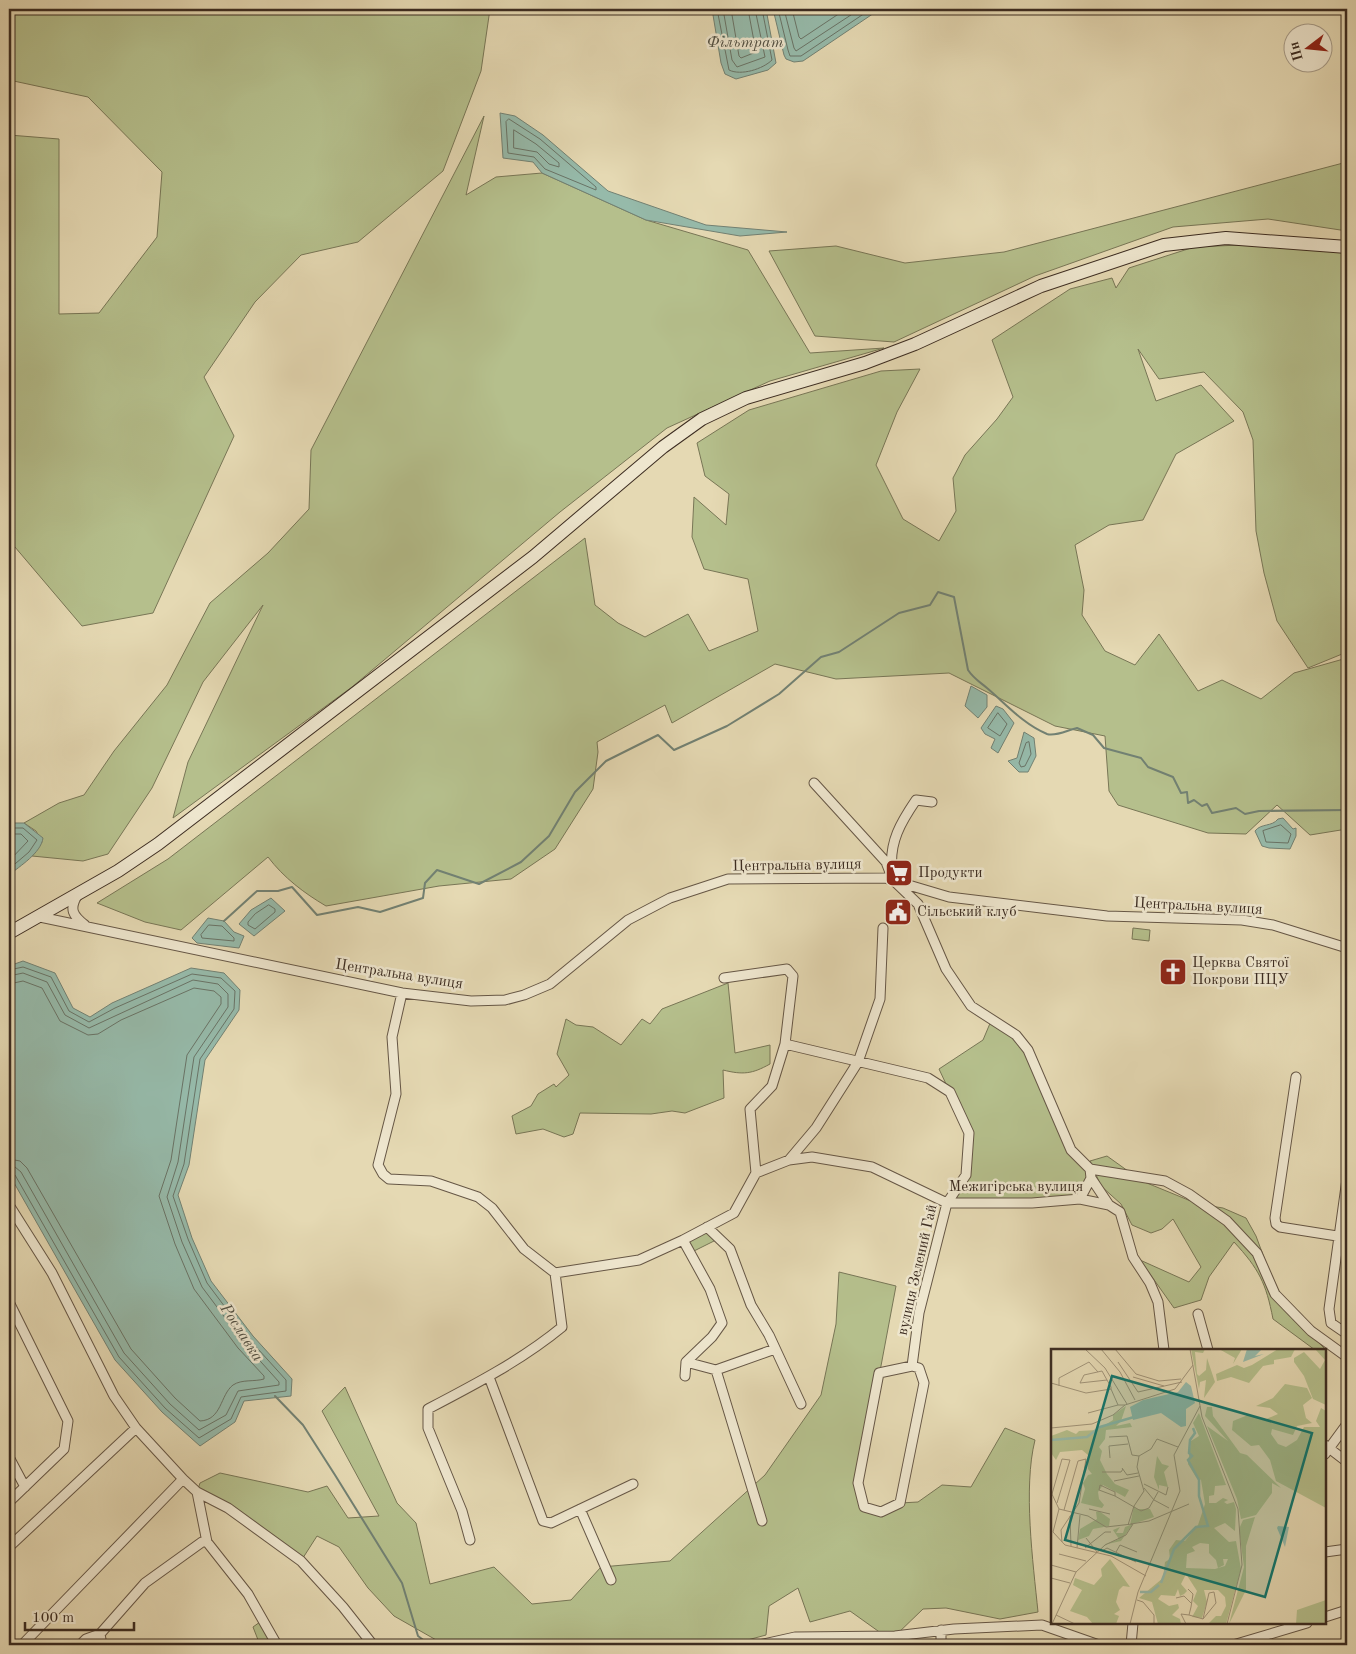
<svg xmlns="http://www.w3.org/2000/svg" width="1356" height="1654" font-family="'Old Standard TT',serif">
	<style>
		.green { fill: #b5bf8c; stroke: #787656 }
		.water { fill: #96baaa; stroke: #728173 }
		.lines { fill: none; stroke-linecap: round; stroke-linejoin: round }
		.shore { stroke: #697366; stroke-width: 1 }
		.stream { stroke: #728173; stroke-width: 2 }
		.street-casing { stroke: #665746; stroke-width: 11 }
		.secondary-casing { stroke: #3c2c21; stroke-width: 14 }
		.street { stroke: #eee6ce; stroke-width: 9 }
		.secondary { stroke: #eee6ce; stroke-width: 12 }
		.labels { text-anchor: middle; dominant-baseline: central; stroke-width: 5; stroke-linejoin: round; paint-order: stroke }
		.street-label { font-size: 15px; fill: #3c2c21; stroke: #eee6ce }
		.poi-label { font-size: 15px; fill: #3c2c21; stroke: #eee6ce; text-anchor: start }
		.water-label { font-size: 16px; font-style: italic; fill: #525043; stroke: #eee6ce }
		.inset-river { fill: none; stroke: #96baaa; stroke-width: 2.5 }
		.inset-road { fill: none; stroke: #a19479; stroke-width: 1 }
		.view { fill: #0f766e; fill-opacity: 0.15; stroke: #0f766e; stroke-width: 2.5 }
		.inset-edge { fill: none; stroke: #3c2c21; stroke-width: 2.5 }
	</style>
	<rect width="100%" height="100%" fill="#e5d9b3"/>
	<filter id="stains"><feTurbulence type="fractalNoise" baseFrequency=".004" numOctaves="4"/><feColorMatrix values="0 0 0 0 .2 0 0 0 0 .09 0 0 0 0 .02 0 0 0 .5 -.17"/></filter>
	<radialGradient id="worn" r=".72"><stop offset=".6" stop-color="#630" stop-opacity="0"/><stop offset="1" stop-color="#630" stop-opacity=".3"/></radialGradient>
	<path class="green" d="M9,9H490L481,71L443,171L358,242L301,255L255,302L204,377L234,436L153,613L82,626L9,540V135L59,139V314L99,313L157,237L162,172L88,97L9,80Z
		M484,116L466,195L496,177L542,173L646,220L748,250L810,353L884,348L770,381L667,428L560,512L352,687L173,818L188,762L263,605L203,682L152,788L108,854L83,861L32,856L42,842L36,831L24,823L59,803L84,795L114,751L167,685L210,603L268,553L309,509L311,450Z
		M1347,162V231L1268,219L1173,227L1035,276L894,342L815,336L769,251L836,246L905,263L1004,252Z
		M1240,245L1347,252V652L1308,668L1277,621L1264,573L1256,531L1253,440L1243,412L1204,372L1159,379L1138,349L1156,401L1201,385L1234,421L1176,454L1143,520L1109,525L1075,545L1084,590L1082,615L1105,651L1135,665L1159,634L1198,691L1222,680L1261,699L1294,673L1347,658V829L1310,835L1277,805L1246,834L1208,833L1118,805L1109,791L1105,736L1055,726L949,673L836,679L775,664L672,723L665,705L597,742L598,752L593,789L555,849L511,879L439,886L326,906C304,893 284,878 268,857L181,930L145,922L97,903L168,859L585,538L595,605L618,623L645,637L688,614L709,651L758,631L748,579L704,569L692,537L694,497L726,525L729,494L705,476L697,443L749,410L881,371L920,369L897,412L876,465L903,519L939,541L956,511L953,478L965,455L997,419L1013,397L992,340L1070,289L1112,278L1116,288L1129,268L1194,247Z
		M1133,928L1150,930L1149,941L1132,939Z
		M728,983L735,1053L770,1045V1064C752,1074 743,1075 723,1070L724,1098L685,1113L672,1111L651,1114L580,1113L573,1134L564,1137L543,1129L516,1134L512,1116L531,1106L538,1094L554,1084L556,1087L569,1075L557,1054L566,1019L576,1025L593,1027L621,1045L642,1019L650,1024L662,1009Z
		M991,1021L1016,1035L1028,1050L1071,1150L1090,1169L1080,1199L947,1203L966,1175L969,1133L939,1069L983,1040Z
		M1107,1156L1142,1181L1198,1204L1223,1208L1246,1218L1256,1236L1282,1306L1325,1349L1315,1350L1273,1319C1266,1283 1259,1269 1234,1242L1209,1277L1201,1300L1174,1308L1140,1260L1189,1282L1201,1267L1173,1219L1162,1229L1151,1233L1132,1225L1121,1204L1101,1186L1090,1161Z
		M707,1227L720,1238L690,1253L683,1240Z
		M839,1272L896,1286L859,1483L864,1507L881,1512L900,1503L918,1502L942,1485L971,1487L1005,1428L1035,1440C1023,1488 1033,1562 1038,1612L1000,1619L946,1608L923,1609L895,1636H885L850,1611L810,1622L798,1588L769,1606L766,1635L729,1645H445L394,1616L368,1588L339,1547L317,1536L301,1561L197,1492L200,1483L220,1473L308,1492L327,1486L348,1518L379,1516L322,1411L345,1387L397,1503L416,1523L430,1584L494,1567L532,1604L571,1600L601,1567L670,1561L765,1475L821,1395L836,1324Z
		M260,1622L273,1645H260L253,1627Z"/>
	<path class="water" d="M712,9H766L776,63L768,70L736,79L725,74L721,63Z
		M773,9H880L803,61L794,62L786,59L784,55Z
		M500,113L515,116L543,135L608,191L706,225L787,232L740,236L646,220L542,173L533,162L503,158Z
		M971,686L987,695V707L978,718L965,706Z
		M996,706L1003,709L1014,723L998,753L991,748L995,739L985,734L981,728Z
		M1024,732L1034,738L1036,756L1028,772H1019L1008,761L1017,758Z
		M1283,818L1293,829L1296,828V836L1290,849L1269,848L1262,846L1255,831C1261,823 1272,827 1278,819Z
		M9,823H24L43,838C41,853 20,866 9,875Z
		M271,898L285,911L254,936L239,924L251,910Z
		M208,918L224,921L234,932L244,936L239,948L197,943L192,938Z
		M23,961L55,973L73,1008L90,1017L112,1003L191,968L224,973L240,990L239,1010L205,1060L189,1165L178,1195L192,1238L211,1281L253,1336L292,1379L291,1396L244,1401L235,1422L200,1446L162,1412L115,1360L9,1174V966Z"/>
	<g class="lines">
		<path class="shore" d="M717,9L729,70C741,76 763,69 772,60L762,9
			M723,9L732,60L737,67L765,57L755,9
			M731,9L739,56L741,58L756,52L748,9
			M778,9L788,50L790,56H801L871,9
			M784,9L794,48L796,51L860,9
			M792,9L799,37L801,39L846,9
			M509,119L540,139L596,187V190L545,169L534,157L508,153L506,122Z
			M514,130L536,144L559,163V167L549,164L537,152L514,148Z
			M998,713L1007,724L1000,736L988,728Z
			M1029,742L1031,754L1025,766L1021,767L1019,763L1026,743Z
			M1281,825L1291,834L1288,843L1266,842L1263,831Z
			M9,828H23L37,840L29,852L9,869
			M9,834H21L28,841L9,861
			M269,905L275,909V912L255,929L248,925V922L255,914Z
			M209,925L222,926L234,938V941L202,938L201,935Z
			M9,970L23,967L51,977L69,1011L89,1022L115,1008L192,974L221,978L235,991L234,1009L200,1059L184,1164L173,1196L188,1239L207,1283L249,1339L286,1380V1391L241,1397L231,1419L199,1438L165,1408L119,1357L15,1175L9,1172
			M9,976L23,973L47,982L65,1015L89,1028L193,980L218,984L228,994V1007L194,1057L178,1162L167,1197L182,1242L202,1287L244,1343L279,1382V1385L238,1391L226,1415L199,1430L170,1404L124,1353L21,1172L15,1167L9,1166
			M9,984L23,981L42,988L60,1021L88,1035L98,1034L121,1020L194,988L214,991L221,997V1004L187,1055L171,1160L159,1196L175,1244L194,1289L238,1348L264,1376V1379C254,1382 242,1379 233,1385C220,1395 222,1420 200,1421L175,1398L131,1349L27,1168L20,1161L9,1159"/>
		<path class="stream" d="M224,921L257,891H278L292,887L317,915L358,907L380,912L423,898L425,883L437,870L479,884L521,862L549,836L575,792L606,761L658,735L674,750L727,726L779,694L821,657L839,652L899,613L930,605L938,592L954,597L968,670C974,679 980,682 987,688C1006,704 1023,724 1047,734C1055,737 1068,730 1077,728L1093,735L1104,748L1141,758L1148,767L1173,777L1181,793L1187,792L1188,803L1194,800L1202,806L1207,804L1212,813L1236,808L1245,814L1259,811L1347,810
			M275,1396L303,1425L335,1475L402,1583L418,1636L430,1645"/>
		<g class="street-casing">
			<path id="street" d="M814,783L886,862L893,880L918,904L946,969L971,1006L1016,1035L1028,1050L1071,1150L1090,1169L1091,1178L1080,1199
				M892,870C889,842 901,822 916,800L932,802
				M77,896C69,909 73,916 85,925
				M40,917L402,993L471,1001L505,1000L524,995L550,984L628,920L670,898L728,879L885,878L949,897L1107,916L1242,920L1273,925L1347,948
				M724,978L787,969L793,976L785,1044L772,1086L750,1109L756,1173
				M402,993L392,1037L396,1094L378,1165L383,1174L389,1179L431,1181L478,1197L492,1208L524,1249L555,1273L639,1260L683,1240L734,1213L756,1173L789,1160L812,1157L872,1167L947,1203H1032L1080,1199L1109,1205
				M785,1044L928,1078L950,1092L969,1133L966,1175L947,1203L919,1313L912,1366L879,1373L858,1483L864,1507L881,1512L900,1503L924,1383L919,1368L912,1366
				M1296,1077L1275,1218L1276,1224L1280,1227L1337,1236
				M789,1160L816,1128L858,1062L880,999L883,928
				M1090,1169L1165,1181L1189,1194L1227,1221L1257,1253L1275,1294L1311,1331L1347,1357
				M1091,1178L1109,1205L1120,1212L1133,1257L1150,1283L1158,1302L1164,1350
				M1347,1179L1329,1309L1331,1323L1347,1334
				M9,1205L52,1273L114,1396L136,1428L183,1479L197,1492L207,1542H202L145,1583L100,1634L102,1645
				M707,1227L730,1249L751,1305L769,1335L801,1404
				M683,1240L710,1289L722,1323L712,1337L686,1362L685,1376
				M9,1302L68,1421L64,1449L9,1502
				M1198,1314L1208,1350
				M686,1362L716,1370L762,1521
				M716,1370L775,1349
				M489,1377L543,1521L551,1523L633,1484
				M1325,1445L1347,1462
				M1325,1454L1347,1424
				M9,1457L25,1487
				M197,1492L228,1508L301,1561L343,1607L373,1645
				M580,1509L611,1580
				M470,1540L462,1511L428,1428V1409C474,1385 522,1360 562,1327L555,1273
				M207,1542L248,1594L277,1645
				M9,1547L136,1428
				M1325,1552L1347,1549
				M1325,1617L1347,1610
				M941,1630V1645
				M22,1645L183,1479
				M80,1645L86,1639L100,1634
				M759,1645L795,1637L895,1636L954,1629L1042,1625L1099,1645
				M1131,1645L1133,1623
				M1233,1645L1307,1623"/>
		</g>
		<g class="secondary-casing">
			<path id="secondary" d="M9,933L118,871L158,844L533,557L663,447L702,419L746,398L865,363L915,344L1041,286L1164,245L1226,238L1347,247"/>
		</g>
		<use href="#street" class="street"/>
		<use href="#secondary" class="secondary"/>
	</g>
	<defs>
		<g id="supermarket-square" transform="scale(1.4375)"><rect x="-9" y="-9" width="18" height="18" rx="4" fill="#8f2418" stroke="#eee6ce"/><path d="M-6-5.5h2.5l.6 2H6L4.5 2H-2.5L-4.4-4H-6ZM-1.5 3.2a1.3 1.3 0 1 0 .1 0ZM3 3.2a1.3 1.3 0 1 0 .1 0Z" fill="#fff"/></g>
		<g id="civic-square" transform="scale(1.4375)"><rect x="-9" y="-9" width="18" height="18" rx="4" fill="#8f2418" stroke="#eee6ce"/><path d="M-.6-6.5H3V-4.5H.6V-3L4-1V1h2V6H-6V1h2V-1L-.6-3ZM-1.2 2.5V6h2.4V2.5Z" fill="#fff"/></g>
		<g id="church-square" transform="scale(1.4375)"><rect x="-9" y="-9" width="18" height="18" rx="4" fill="#8f2418" stroke="#eee6ce"/><path d="M-1.2-6h2.4v3.5h3.3v2.4h-3.3V6h-2.4V-.1h-3.3v-2.4h3.3Z" fill="#fff"/></g>
	</defs>
	<g fill-rule="evenodd">
		<use href="#supermarket-square" x="899" y="873"/>
		<use href="#civic-square" x="898" y="912"/>
		<use href="#church-square" x="1173" y="972"/>
	</g>
	<g class="labels">
		<g class="street-label">
			<text transform="translate(797 866) rotate(-1)">Центральна вулиця</text>
			<text transform="translate(1198 907) rotate(3)">Центральна вулиця</text>
			<text transform="translate(399 975) rotate(9)">Центральна вулиця</text>
			<text x="1016" y="1187">Межигірська вулиця</text>
			<text transform="translate(918 1270) rotate(-77)">вулиця Зелений Гай</text>
		</g>
		<g class="poi-label">
			<text x="918" y="873">Продукти</text>
			<text x="917" y="912">Сільський клуб</text>
			<text x="1192" y="963">Церква Святої<tspan x="1192" dy="17">Покрови ПЦУ</tspan></text>
		</g>
		<g class="water-label">
			<text x="745" y="43">Фільтрат</text>
			<text transform="translate(241 1333) rotate(57)">Рославка</text>
		</g>
	</g>
	<g transform="translate(1051 1349)">
		<rect width="275" height="275" fill="#e5d9b3"/>
		<path d="M140,0H154L152,4L144,3L146,25L148,27L155,21L156,9L164,33L153,49L155,31L149,33L148,40ZM168,0H191L182,15L184,9ZM227,0H244L240,8L223,11V15L212,17L198,34L180,28L166,32L165,25L186,16L193,19L201,16ZM264,0H275V56L262,50L253,27L243,13V9L253,3L269,20L274,11ZM234,35L256,39L261,49L252,56L255,69L261,74L246,77L242,86L221,80L220,85L227,95L235,98L246,91L253,78H269L265,72L270,59L275,62V159L225,132L219,111L208,96L200,97L181,81L182,72L197,66L213,71L227,65L219,59L205,57L222,49ZM75,57L70,72L65,77L79,74L81,78L55,81L54,90L48,98L51,102L49,111L56,125L64,135L78,141L74,148L52,136L47,143L48,150L53,156L51,159L30,154L34,140L32,134L37,126L41,125L37,120V106L31,101L9,103L5,111L0,104V87L16,81L25,85L28,82L46,81L62,71V66ZM156,58H161L162,67L189,104L196,106L230,139L221,134V144L205,166L190,170L186,150L156,77L177,92L154,67ZM148,64L175,136L164,137L163,146L158,147V154H165L172,149L177,151L173,153L176,155L183,153L185,160L184,182L174,174L163,179L178,193L185,192L190,220L175,275H157L165,267H170L175,257L174,248L167,241H153L156,253L151,269L141,268L147,257L142,252L146,242L135,225L130,235L136,242L133,245L129,247L127,240L124,247L110,246L107,250L118,257L127,255L128,259L121,266L129,270L130,275H107L101,253L88,249L112,229L114,213L119,210L118,201L125,191L134,192L147,176L154,155L150,131L145,128L137,115L140,92L148,87L142,74ZM149,194L158,195V204L165,211L167,219L173,216L172,210H177L174,217L164,220L135,219L136,205L144,202L141,198ZM106,107L111,115L118,117L113,123L117,138L108,136V141L103,128ZM83,157L85,160H99L103,168L82,175L70,192L52,196L68,190L62,181L69,178L65,184H72L74,178L79,176ZM48,162L59,170L58,177L42,180L38,187L27,191L29,180L46,170L45,163ZM204,168L195,197V241L178,275L193,218L188,180L192,171ZM59,210L79,238L72,237L68,241L65,253L69,261L63,265L68,267L65,275H42L36,268L19,262L31,241L22,236L24,229L43,236L51,227L50,220ZM275,251V275H245L246,261Z" fill="#b5bf8c" fill-rule="evenodd"/>
		<path d="M196,0H211L204,7L213,5L192,13ZM135,33L140,37L144,54L135,60V77L130,78L110,64L82,71L79,58L92,51L127,43ZM227,177L238,178L234,198L226,179Z" fill="#96baaa"/>
		<path class="inset-river" d="M0,91L36,88L49,78L83,68M110,234L123,200L145,178L157,177L148,147V131L137,111L141,107L138,104L139,91L144,84L142,79M89,243H100L108,236"/>
		<path class="inset-road" d="M34,0L54,19L76,55M50,0L69,23L84,51M64,0L85,25L108,32L130,30M139,0L151,68L187,160L191,216L176,275M67,13L87,43L131,33M82,28L113,37M56,31L29,34L33,26L51,22L56,31L60,38V40M0,34L35,44L60,40L67,56H74L124,40L142,16M8,37V29L38,13L47,23M37,64L67,56M0,79L41,75L62,66L74,56M58,88L76,87L81,106L88,107M88,107L100,100L106,90L127,98M59,109L58,97L77,95M71,119L76,126L87,124M51,123H70L72,120M63,132L88,127M93,135L115,146L117,138M93,139L103,151L118,159M0,143L8,160L37,167L55,178L81,175M1,145L11,110L19,111L6,154M64,147L48,141L49,136L64,143V147L90,162L98,159L107,143M8,160L2,183L14,196L60,207L95,227M38,160L59,165M19,167L20,197M80,175L98,172L138,155M77,176L83,157L93,142L86,118L88,107M35,189L46,203M11,193L10,181L28,154L35,110L27,112L13,161M26,199L29,166M34,199L54,183H60M51,202L56,199L85,213M65,203L69,196L86,203M8,205L35,212M0,216L25,223M0,229L19,234M125,249L133,247L141,255M86,251L92,253L103,266V275M5,266L24,275M138,266L152,270L165,254L163,243L158,244L152,270M1,275L25,223L54,196L75,186L82,175M79,275L87,243L129,142L123,106L149,57M135,275L130,265L138,266L140,258L142,245L137,240"/>
		<path class="view" d="M61,27L261,84L214,248L14,191Z"/>
		<rect width="275" height="275" class="inset-edge"/>
	</g>
	<rect width="1356" height="1654" fill="none" stroke="#e5d9b3" stroke-width="30"/>
	<rect x="10" y="10" width="1336" height="1634" fill="none" stroke="#3c2c21" stroke-width="2.5"/>
	<rect x="15" y="15" width="1326" height="1624" fill="none" stroke="#3c2c21"/>
	<g transform="translate(1308 48) rotate(254)"><circle r="24" fill="#eee6ce" stroke="#a79c89"/>
	<path d="M0-4L9 19L0 12L-9 19Z" fill="#8f2418"/>
	<text y="-8" font-size="14" font-weight="bold" text-anchor="middle" fill="#3c2c21">Пн</text>
	</g>
	<path d="M25 1622v8h109v-8" fill="none" stroke="#3c2c21" stroke-width="2.5"/>
	<text x="32" y="1622" font-size="15" fill="#3c2c21" stroke="#eee6ce" stroke-width="4" paint-order="stroke">100 m</text>
	<rect width="100%" height="100%" filter="url(#stains)"/>
	<rect width="100%" height="100%" fill="url(#worn)"/>
</svg>
